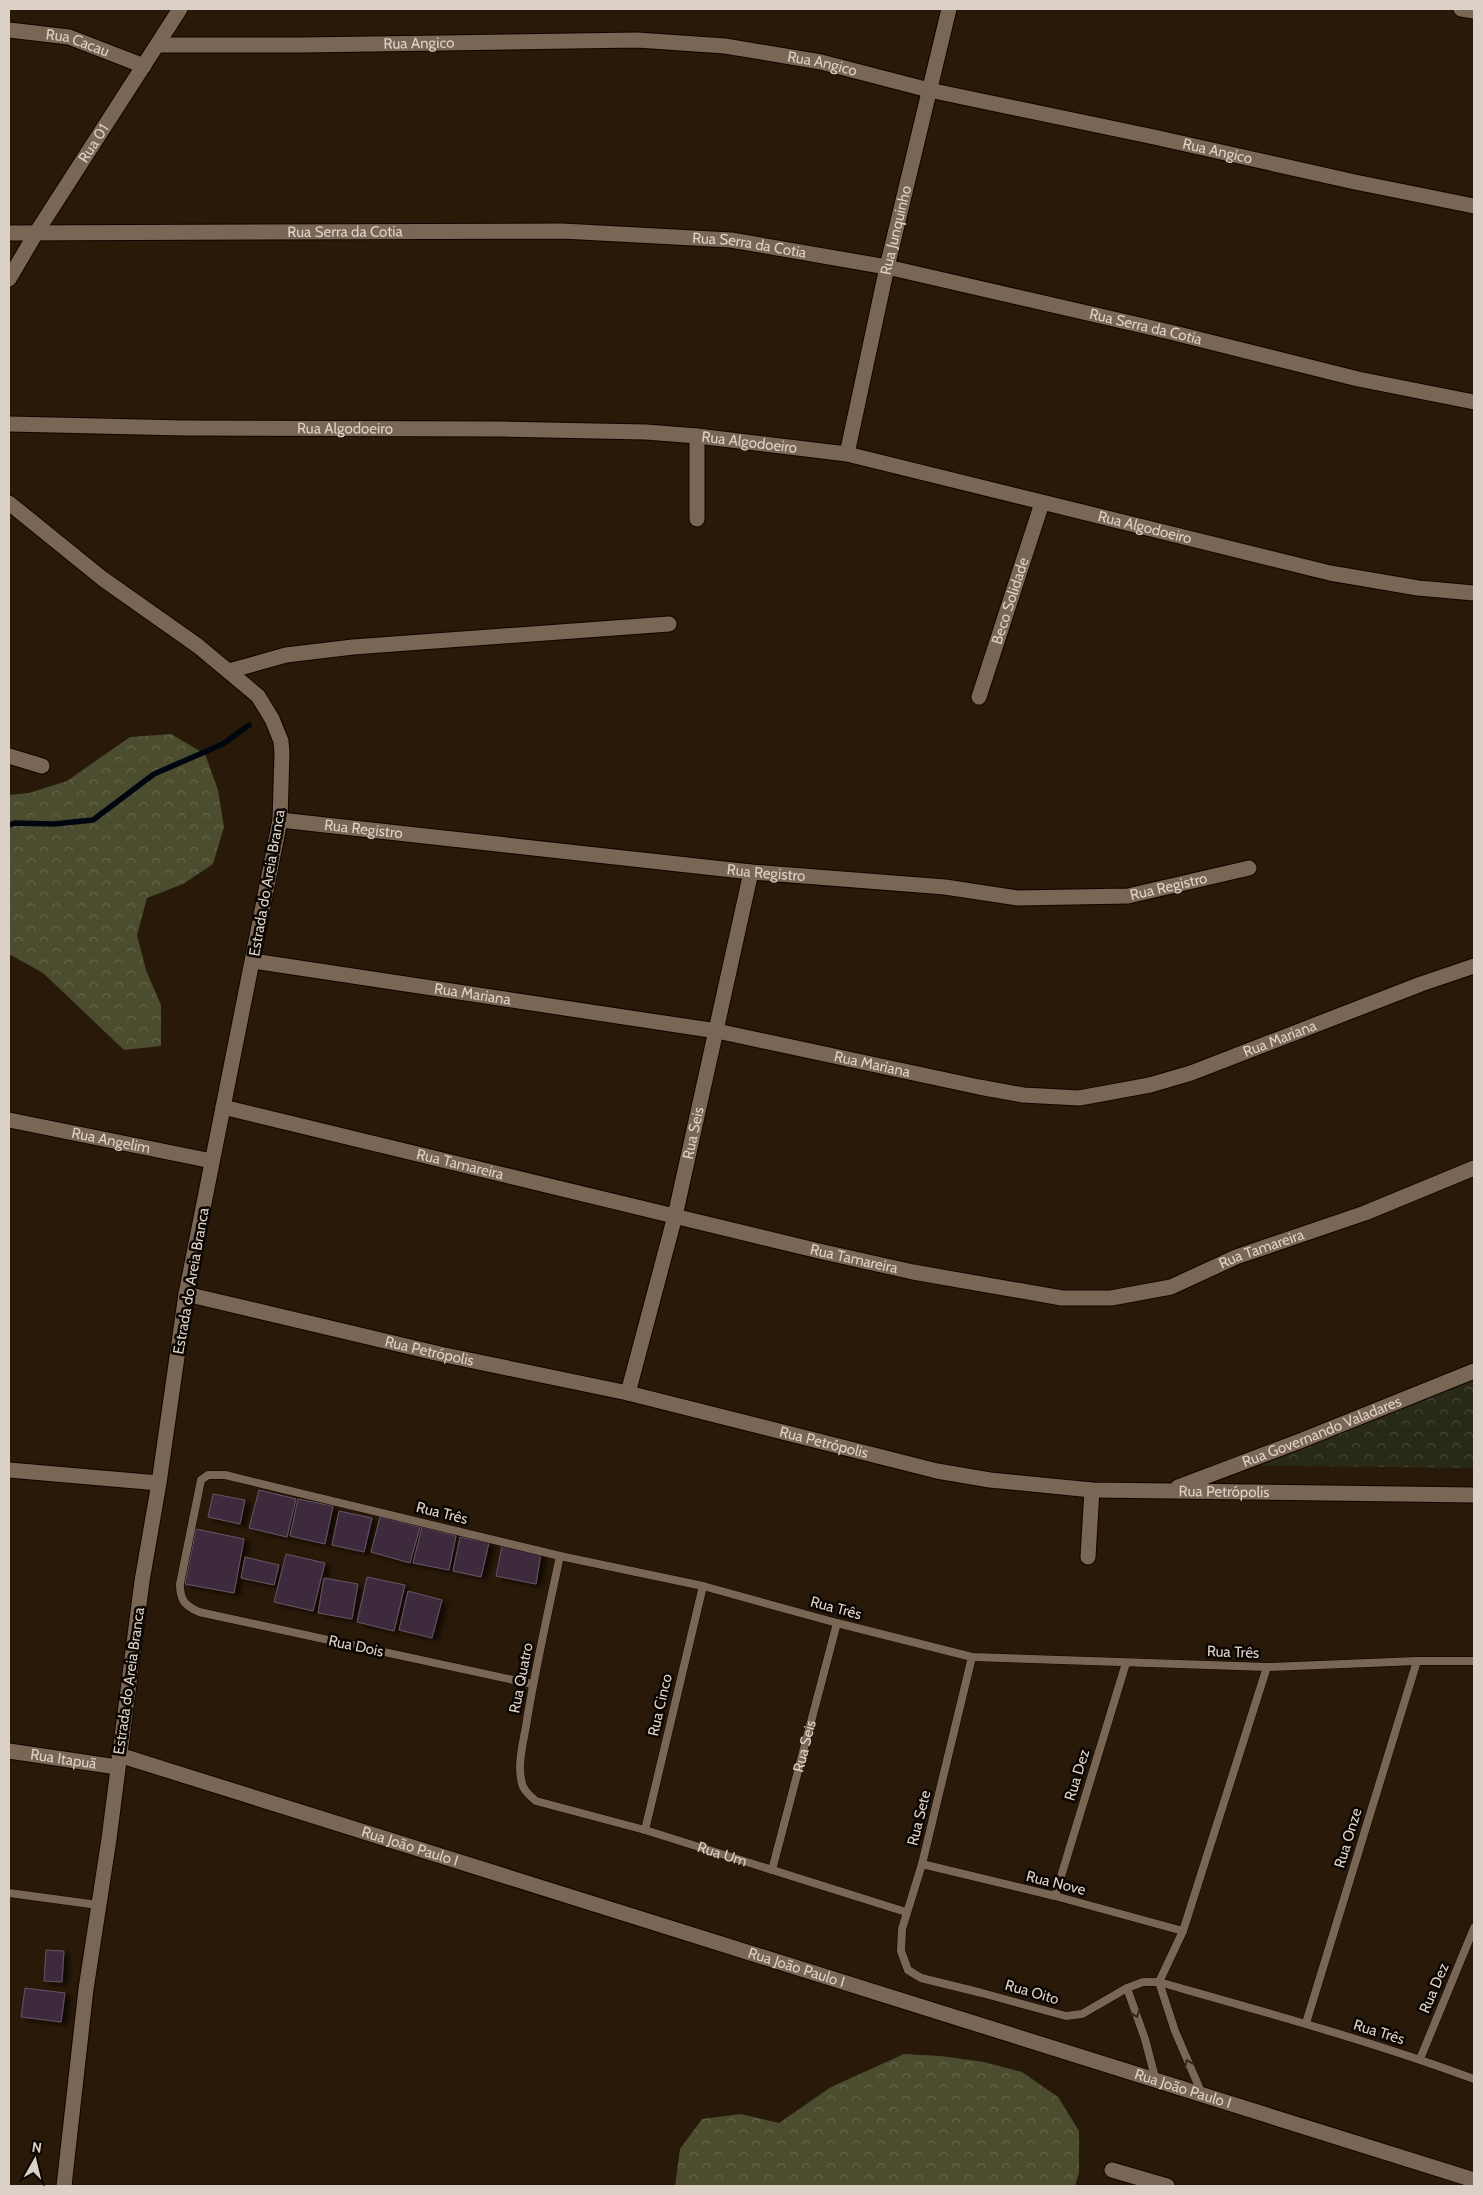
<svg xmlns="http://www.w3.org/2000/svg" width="1483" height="2195" font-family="Cabin,sans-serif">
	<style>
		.forest { fill: url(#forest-crowns) }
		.park { fill: url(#park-crowns) }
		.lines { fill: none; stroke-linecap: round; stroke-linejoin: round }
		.stream { stroke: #00060f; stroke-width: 5.5 }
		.building { fill: #3e2c3d; stroke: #665365; filter: url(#shadow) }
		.service-casing { stroke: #110400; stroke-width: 9 }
		.minor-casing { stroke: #110400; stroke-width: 17 }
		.service { stroke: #7a6654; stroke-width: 8 }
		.minor { stroke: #7a6654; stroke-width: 15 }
		.oneway { stroke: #32281f }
		.labels { text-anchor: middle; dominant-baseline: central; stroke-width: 5; stroke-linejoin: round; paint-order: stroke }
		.street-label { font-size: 15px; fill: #dcd1c7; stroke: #0c0602 }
	</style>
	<defs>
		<pattern id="forest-crowns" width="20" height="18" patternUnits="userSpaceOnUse" patternTransform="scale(1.25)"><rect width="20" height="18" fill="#4b4d2e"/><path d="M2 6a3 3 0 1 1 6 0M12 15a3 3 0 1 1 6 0" fill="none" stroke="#64664b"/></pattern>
		<pattern id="park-crowns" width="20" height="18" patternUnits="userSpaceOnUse" patternTransform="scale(1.25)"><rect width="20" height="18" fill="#282917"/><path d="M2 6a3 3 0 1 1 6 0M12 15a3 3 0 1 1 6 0" fill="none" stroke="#474737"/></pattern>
		<filter id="shadow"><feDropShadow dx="5.5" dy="3" stdDeviation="2.5" flood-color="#0009"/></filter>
	</defs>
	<rect width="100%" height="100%" fill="#291908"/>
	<path class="forest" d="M171,734L205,754L218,790L224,827L213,864L183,884L147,898L137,935L146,970L161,1005V1046L124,1050L43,973L9,954V795L29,793L67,781L130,737Z
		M904,2054L941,2056L984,2062L1022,2072L1058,2097L1079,2131V2173L1075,2186H675L680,2149L702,2119L741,2114L779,2123L831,2087Z"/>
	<path class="park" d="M1474,1373V1468L1209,1465Z"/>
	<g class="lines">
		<path class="stream" d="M9,825L15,823L54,824L93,820L154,774L223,744L249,725"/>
	</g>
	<path class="building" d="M259,1490L296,1499L287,1537L249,1528Z
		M213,1494L245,1500L240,1524L208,1517Z
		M298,1499L333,1506L325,1544L290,1536Z
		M339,1511L372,1518L364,1552L332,1545Z
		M380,1517L420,1527L410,1563L371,1552Z
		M422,1527L456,1536L449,1570L413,1563Z
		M196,1529L244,1539L234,1593L185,1584Z
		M460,1537L489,1543L481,1577L453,1571Z
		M502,1546L541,1553L536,1584L496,1576Z
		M286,1554L325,1563L313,1611L274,1602Z
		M245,1557L279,1565L274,1585L241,1578Z
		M367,1577L405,1585L394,1631L357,1622Z
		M324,1578L358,1584L352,1619L318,1613Z
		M408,1591L442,1600L432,1638L399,1630Z
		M46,1950L64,1951L62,1982L44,1981Z
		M25,1988L65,1993L61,2022L21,2017Z"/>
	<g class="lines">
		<g class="service-casing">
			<g id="service">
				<path id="s1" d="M560,1556C548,1612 535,1669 526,1726C523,1743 518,1762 521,1779C522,1789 528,1794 536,1801L645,1830L906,1912"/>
				<path d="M972,1657L922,1864L902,1929L901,1951L908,1970L921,1978L982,1993L1066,2016L1082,2014L1127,1988L1143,1982H1159C1265,2012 1371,2041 1474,2079"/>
				<path d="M532,1684L199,1612C184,1605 180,1600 180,1584L201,1480L208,1475H225L560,1556L703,1586L837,1623L972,1657L1267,1667L1417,1661H1474"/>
				<path d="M645,1830L703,1586"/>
				<path d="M922,1864L1055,1896L1183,1931"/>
				<path id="s2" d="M772,1870L837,1623"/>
				<path d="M9,1893L98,1905"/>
				<path d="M1055,1896L1126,1663"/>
				<path d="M1159,1982L1183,1931L1267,1667"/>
				<path d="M1159,1982L1175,2031L1202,2094"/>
				<path d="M1127,1988L1145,2039L1156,2081"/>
				<path d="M1306,2023L1417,1661"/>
				<path d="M1420,2059L1474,1928"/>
			</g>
		</g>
		<g class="minor-casing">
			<g id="minor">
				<path d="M1461,9L1474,11"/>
				<path id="s3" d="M9,30L69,37L144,66"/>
				<path id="s4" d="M158,45H302L637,40L725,46L821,62L929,90L1154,137L1355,182L1474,206"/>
				<path id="s5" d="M9,233L562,231L731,240L887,267L1170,332L1358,379L1474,402"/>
				<path id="s6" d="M9,279L36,233L180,9"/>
				<path id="s7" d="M9,424L185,428L501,429L646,432L697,436L847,454L1330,573L1418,588L1474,593"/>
				<path id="s8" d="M847,454L887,267L949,9"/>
				<path d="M9,503L103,579L198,646L258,696L272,719L281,741L282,753L280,820L186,1294L159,1483L142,1581L109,1839L86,1989L64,2186"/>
				<path d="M697,519V436"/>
				<path d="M229,671L286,655L353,647L669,624"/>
				<path id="s9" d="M979,697L1042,503"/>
				<path d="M9,756L42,766"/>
				<path id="s10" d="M280,820L751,872L945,887L1018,898L1128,896L1249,868"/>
				<path id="s11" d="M253,961L717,1031L979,1087L1023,1095L1079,1098L1150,1085L1191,1073L1421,984L1474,966"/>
				<path id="s12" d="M223,1107L819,1251L913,1272L1062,1298H1111L1171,1287L1236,1257L1365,1213L1474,1168"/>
				<path id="s13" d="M9,1120L212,1161"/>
				<path id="s14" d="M186,1294L440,1354L628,1393L937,1471L990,1480L1092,1490L1474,1495"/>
				<path id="s15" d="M628,1393L675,1216L751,872"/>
				<path d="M9,1470L159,1483"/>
				<path id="s16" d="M1178,1487L1300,1441L1474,1371"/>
				<path d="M1088,1557L1092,1490"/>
				<path id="s17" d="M9,1751L117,1767"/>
				<path id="s18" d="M119,1755L1474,2180"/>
				<path d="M1112,2170L1167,2186"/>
			</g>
		</g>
		<use href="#service" class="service"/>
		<use href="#minor" class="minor"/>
	</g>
	<defs><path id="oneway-chevron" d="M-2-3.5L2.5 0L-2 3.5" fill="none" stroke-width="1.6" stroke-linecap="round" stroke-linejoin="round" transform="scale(1.25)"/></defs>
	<g class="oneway">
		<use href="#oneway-chevron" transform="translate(1136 2014) rotate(70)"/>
		<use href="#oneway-chevron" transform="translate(1188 2063) rotate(-113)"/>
	</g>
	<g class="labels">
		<g class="street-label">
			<text stroke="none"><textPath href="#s3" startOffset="70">Rua Cacau</textPath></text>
			<text stroke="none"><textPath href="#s4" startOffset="261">Rua Angico</textPath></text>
			<text stroke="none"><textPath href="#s4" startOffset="666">Rua Angico</textPath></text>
			<text stroke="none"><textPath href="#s6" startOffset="160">Rua 01</textPath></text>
			<text stroke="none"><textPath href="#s4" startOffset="1071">Rua Angico</textPath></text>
			<text stroke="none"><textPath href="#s5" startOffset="336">Rua Serra da Cotia</textPath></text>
			<text stroke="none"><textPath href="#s8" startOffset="229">Rua Junquinho</textPath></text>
			<text stroke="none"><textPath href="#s5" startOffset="741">Rua Serra da Cotia</textPath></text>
			<text stroke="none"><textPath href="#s5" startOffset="1146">Rua Serra da Cotia</textPath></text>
			<text stroke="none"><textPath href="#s7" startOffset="336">Rua Algodoeiro</textPath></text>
			<text stroke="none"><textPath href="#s7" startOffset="741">Rua Algodoeiro</textPath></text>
			<text stroke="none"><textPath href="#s7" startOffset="1146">Rua Algodoeiro</textPath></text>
			<text stroke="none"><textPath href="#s9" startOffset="101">Beco Solidade</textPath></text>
			<text stroke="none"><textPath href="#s10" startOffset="84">Rua Registro</textPath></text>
			<text stroke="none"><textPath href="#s10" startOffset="489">Rua Registro</textPath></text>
			<text transform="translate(267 883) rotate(-80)">Estrada do Areia Branca</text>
			<text stroke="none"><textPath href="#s10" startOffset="894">Rua Registro</textPath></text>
			<text stroke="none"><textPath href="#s11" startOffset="222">Rua Mariana</textPath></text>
			<text stroke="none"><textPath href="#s11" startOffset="1048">Rua Mariana</textPath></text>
			<text stroke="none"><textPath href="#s11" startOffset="628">Rua Mariana</textPath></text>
			<text stroke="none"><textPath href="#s15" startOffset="268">Rua Seis</textPath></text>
			<text stroke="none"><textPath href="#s13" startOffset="104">Rua Angelim</textPath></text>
			<text stroke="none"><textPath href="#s12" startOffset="244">Rua Tamareira</textPath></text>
			<text stroke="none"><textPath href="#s12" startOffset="1069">Rua Tamareira</textPath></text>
			<text stroke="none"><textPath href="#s12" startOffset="649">Rua Tamareira</textPath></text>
			<text transform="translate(191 1281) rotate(-80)">Estrada do Areia Branca</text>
			<text stroke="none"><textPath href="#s14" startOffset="250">Rua Petrópolis</textPath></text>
			<text stroke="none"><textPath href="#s16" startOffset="154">Rua Governando Valadares</textPath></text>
			<text stroke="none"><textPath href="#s14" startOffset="655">Rua Petrópolis</textPath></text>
			<text stroke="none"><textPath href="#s14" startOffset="1060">Rua Petrópolis</textPath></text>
			<text transform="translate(442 1513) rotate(14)">Rua Três</text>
			<text transform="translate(836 1608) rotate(15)">Rua Três</text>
			<text transform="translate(356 1646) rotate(12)">Rua Dois</text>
			<text transform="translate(1233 1652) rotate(2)">Rua Três</text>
			<text transform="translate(521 1678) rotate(-79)">Rua Quatro</text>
			<text transform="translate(129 1681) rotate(-82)">Estrada do Areia Branca</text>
			<text transform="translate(660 1705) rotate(-77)">Rua Cinco</text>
			<text stroke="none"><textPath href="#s2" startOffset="128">Rua Seis</textPath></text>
			<text stroke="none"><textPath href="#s17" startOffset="55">Rua Itapuã</textPath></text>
			<text transform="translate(1077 1775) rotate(-73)">Rua Dez</text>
			<text transform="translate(919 1818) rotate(-76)">Rua Sete</text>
			<text transform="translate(1348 1838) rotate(-73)">Rua Onze</text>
			<text stroke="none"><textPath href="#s18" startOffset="305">Rua João Paulo I</textPath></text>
			<text stroke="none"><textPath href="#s1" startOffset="448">Rua Um</textPath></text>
			<text transform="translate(1056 1883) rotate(14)">Rua Nove</text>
			<text stroke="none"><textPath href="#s18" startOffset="710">Rua João Paulo I</textPath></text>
			<text transform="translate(1434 1988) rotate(-67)">Rua Dez</text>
			<text transform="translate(1032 1992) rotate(16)">Rua Oito</text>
			<text transform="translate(1379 2032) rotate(17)">Rua Três</text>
			<text stroke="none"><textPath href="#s18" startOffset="1115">Rua João Paulo I</textPath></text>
		</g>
	</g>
	<rect width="1483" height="2195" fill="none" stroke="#dcd1c7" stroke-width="20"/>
	<g transform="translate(35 2160) rotate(8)" stroke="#0c0602" stroke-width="4" paint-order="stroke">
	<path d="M0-4L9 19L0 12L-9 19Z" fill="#dcd1c7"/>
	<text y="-8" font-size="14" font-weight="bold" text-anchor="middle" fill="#dcd1c7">N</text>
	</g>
</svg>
